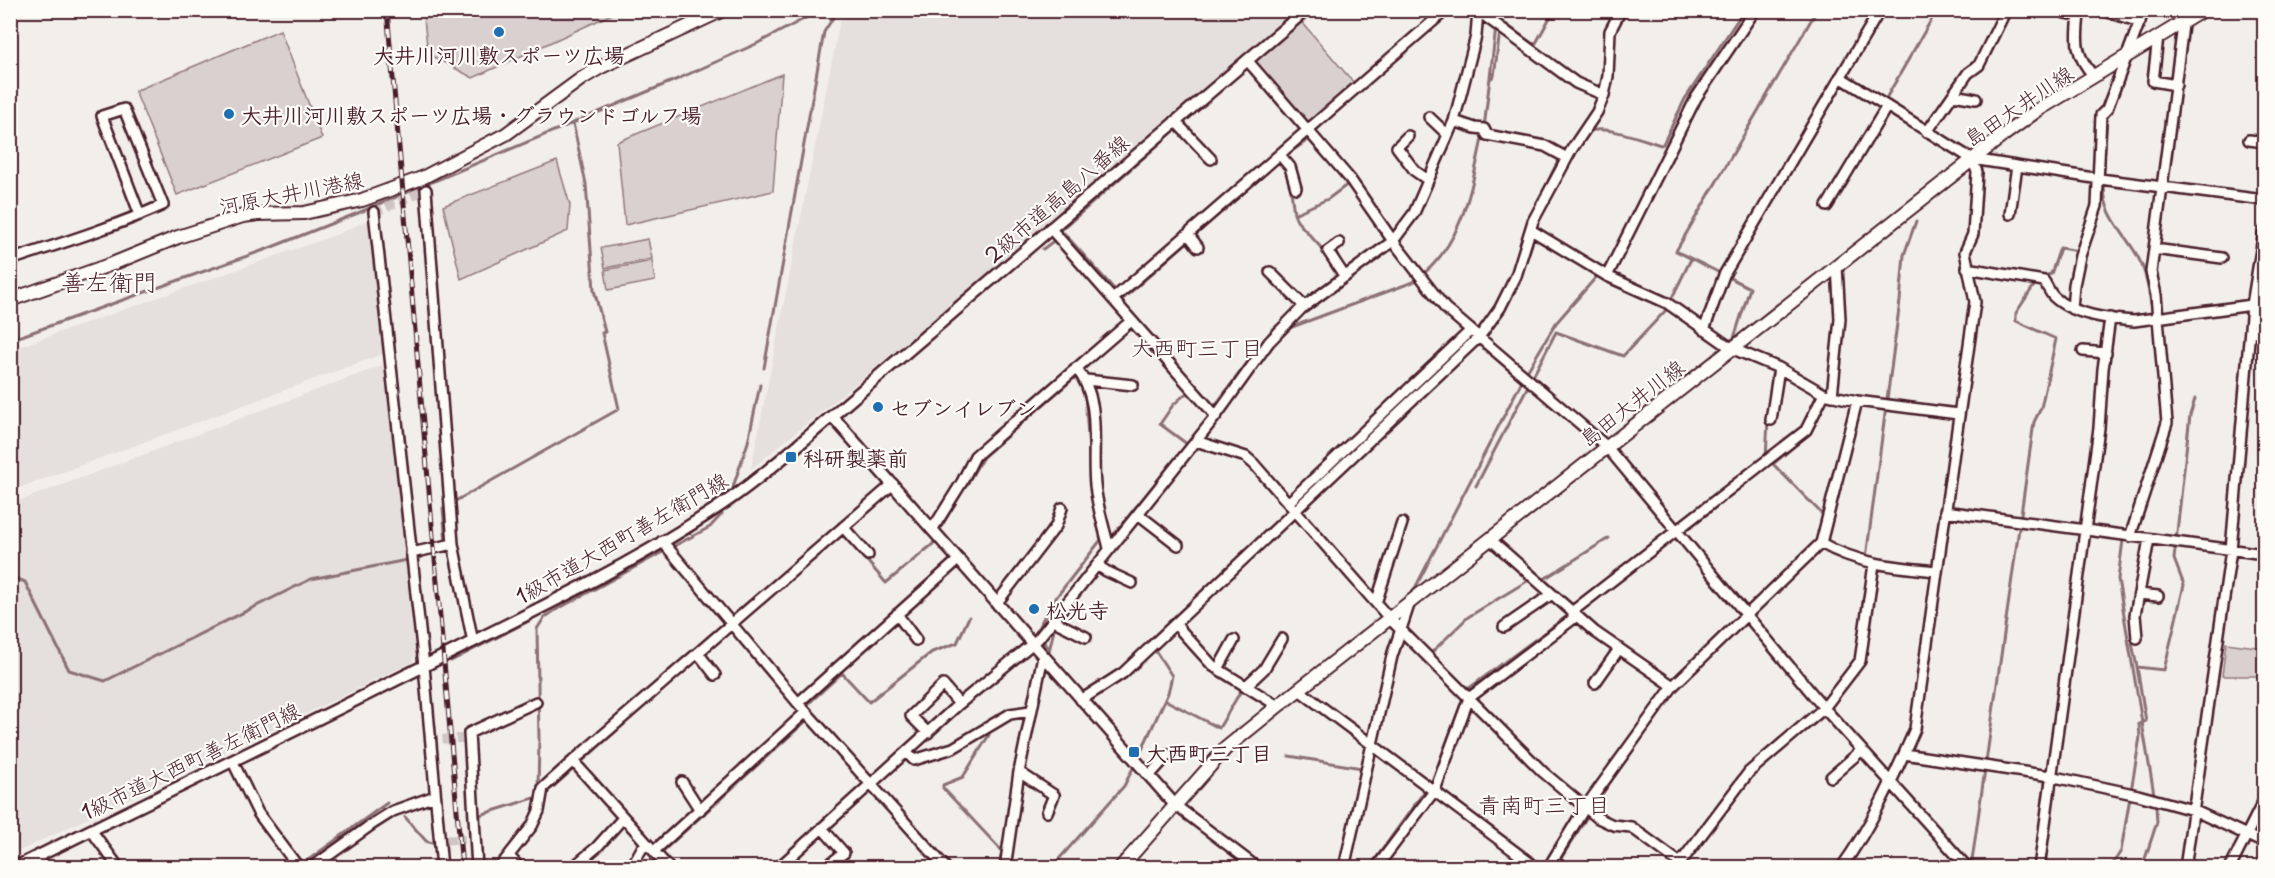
<svg xmlns="http://www.w3.org/2000/svg" width="2275" height="878" font-family="'Playpen Sans','Klee One',sans-serif">
	<style>
		.built { fill: #e5dfdd }
		.green { fill: #d9d0cf; stroke: #92787d; stroke-width: 1.5 }
		.lines { fill: none; stroke-linecap: round; stroke-linejoin: round }
		.stream { stroke: #8b6f75; stroke-width: 3 }
		.minor-tunnel { stroke: #d0c5c5; stroke-width: 9; stroke-dasharray: 9 4.5; stroke-linecap: butt }
		.minor-casing { stroke: #4a1f2b; stroke-width: 14 }
		.tertiary-casing { stroke: #4a1f2b; stroke-width: 15 }
		.secondary-casing { stroke: #4a1f2b; stroke-width: 16 }
		.minor { stroke: #fdfcf7; stroke-width: 9 }
		.tertiary { stroke: #fdfcf7; stroke-width: 10 }
		.secondary { stroke: #fdfcf7; stroke-width: 12 }
		.rail-casing { stroke: #4a1f2b; stroke-width: 5 }
		.rail { stroke: #fdfcf7; stroke-width: 3; stroke-dasharray: 9; stroke-linecap: butt }
		.poi-dot { fill: #1f6fb2; stroke: #fdfcf7; stroke-width: 2 }
		.labels { text-anchor: middle; dominant-baseline: central; stroke-width: 4.5; stroke-linejoin: round; paint-order: stroke }
		.poi-label { font-size: 21px; font-weight: bold; fill: #4a1f2b; stroke: #fdfcf7; text-anchor: start }
		.street-label { font-size: 21px; fill: #4a1f2b; stroke: #fdfcf7 }
		.neighbourhood-label { font-size: 22px; fill: #4a1f2b; stroke: #fdfcf7 }
		.quarter-label { font-size: 24px; fill: #4a1f2b; stroke: #fdfcf7 }
	</style>
	<rect width="100%" height="100%" fill="#f2efeb"/>
	<filter id="ink" filterUnits="userSpaceOnUse"><feTurbulence type="fractalNoise" baseFrequency=".0167" numOctaves="2"/><feDisplacementMap in="SourceGraphic" scale="12" xChannelSelector="R" yChannelSelector="G"/><feConvolveMatrix kernelMatrix="1 2 1 2 8 2 1 2 1" color-interpolation-filters="sRGB"/></filter>
	<g filter="url(#ink)">
		<path class="built" d="M858,10L1313,11L751,469L840,20Z
			M372,218L385,353L11,491L10,350L338,234Z
			M386,364L415,649L413,662L11,855V504Z"/>
		<path class="green" d="M423,11V10L619,11L473,78L428,54Z
			M1301,21L1354,83L1310,123L1254,62Z
			M280,30L322,138L177,195L135,91Z
			M782,74L773,191L625,225L617,142Z
			M557,161L570,205L568,231L461,279L443,206Z
			M648,239L652,259L605,268L601,248Z
			M652,261L655,281L608,290L605,270Z
			M2226,643L2264,648V669L2260,668L2258,676H2222Z"/>
		<g class="lines">
			<path class="stream" d="M1497,21L1498,10
				M2143,25L2149,10
				M1505,27L1507,25L1533,44L1536,43L1554,10
				M1490,79L1494,76L1500,31
				M1690,99L1749,10
				M1885,100L1937,10
				M2109,113L2107,118C2106,140 2100,186 2107,206C2116,231 2138,248 2145,274C2157,322 2158,373 2162,421L2161,430
				M1484,128L1496,27
				M1588,132C1604,124 1644,140 1661,145L1663,144L1685,99L1744,10
				M1290,183L1294,214L1328,199L1348,184
				M1537,204L1555,167L1570,142L1574,140
				M1294,214L1297,221L1325,252
				M1061,234L1059,232L1194,113
				M1043,249L1064,233L1123,299L1286,155L1308,140L1321,125L1397,59
				M1602,269L1612,258
				M1522,272L1532,244L1531,238
				M2043,276L2051,274L2060,248L2079,251
				M1511,296L1520,278
				M1283,333L1292,327L1413,282C1463,248 1471,189 1483,134
				M10,340L267,249L358,213L680,78L756,44L821,10
				M1731,340L1734,338L1750,288L1676,251L1817,10
				M1732,354L1750,361
				M764,368L824,32L838,10
				M1212,406L1214,407L1272,330L1290,314
				M1768,410L1773,369
				M1817,418L1810,433L1773,464L1826,518
				M1766,458L1768,420
				M1476,486L1556,332L1623,356L1666,310L1691,259
				M733,487L748,442L760,385
				M1093,504L1101,541
				M1146,511L1198,446
				M938,532L983,457L1074,378L1079,380L1085,394L1092,494
				M1109,537L1114,534L1187,444L1160,424L1173,405L1191,389
				M446,543L443,508L619,409L602,333L605,332L594,290L586,184L573,123
				M676,545L710,527L722,514
				M856,548L886,583L933,544L935,538
				M1866,558L1900,301L1904,255L1916,221
				M1544,579L1609,538
				M10,580L15,578L25,582L69,670L105,681L311,579L422,557L433,552
				M1412,594L1525,375L1556,323L1598,275
				M1773,595L1822,549L1821,545
				M1581,610L1711,511L1767,465
				M736,626L792,577
				M2132,643L2137,667L2164,670L2184,585L2174,559L2190,415L2195,399
				M1049,648L1035,634L1051,604L1100,541
				M1048,656L1054,629L1076,598
				M1431,656L1430,654L1468,617L1529,580
				M451,661L529,621
				M1468,689L1570,614
				M1165,700L1219,728L1242,689
				M1658,714L1675,691L1712,654
				M465,730L507,710
				M989,735L963,777L943,785V788L1002,851L1000,864
				M1289,756L1362,768
				M1773,757L1824,716L1864,663L1872,607
				M1138,758L1168,693L1172,676L1149,641L1474,337
				M546,789L552,788L717,642
				M538,790L539,740L537,629L544,618L554,611L663,552
				M405,817L426,841L435,844
				M480,823V815L537,797
				M1016,826L1025,765
				M659,852H662L804,723L813,713L806,706L842,673L869,702L932,652L957,643L969,617
				M304,863L387,803
				M493,868L530,820L536,802
				M1051,868L1124,786L1135,764
				M1339,868L1389,646L1401,616
				M1369,868L1432,781L1464,696
				M1555,868L1592,809L1635,746
				M1683,868L1754,773
				M1971,868L2034,422L2041,408L2056,339L2016,321V313L2037,281
				M2110,868L2121,851L2140,737L2139,724L2146,721L2137,667
				M2142,868L2157,822L2156,806L2118,579L2123,540L2153,453"/>
			<path class="minor-tunnel" d="M374,212L426,190
				M429,740L469,738
				M447,840L465,839"/>
			<g class="minor-casing">
				<path id="minor" d="M678,10H683
					M1474,10L1478,11L1576,83L1604,95
					M2102,10L2140,22
					M2065,13L2079,15C2076,41 2075,56 2094,76
					M2158,37L2153,81L2176,85
					M1247,60L1350,179L1393,241L1445,308L1606,446L1824,708L1968,868
					M1840,77L1972,159L2100,179L2264,200
					M1953,95L1976,99
					M1429,117L1448,135
					M1175,121L1211,159
					M1454,121L1475,128L1484,129L1487,135L1545,146L1567,158
					M1927,132L1968,73L1979,65L2006,10
					M1408,136L1397,147L1415,171L1428,180
					M2249,140L2264,142
					M1280,155L1290,167L1296,188
					M426,190L453,544L473,642
					M1827,206L1887,106
					M374,212L424,666L442,868
					M2010,214L2017,166
					M1050,228L1216,416
					M1531,230L1607,276L1667,303L1731,348L1779,368L1824,394L1857,401L1958,414
					M1188,234L1198,247
					M1339,243L1328,251L1345,277
					M2154,249L2222,258
					M10,260C62,243 114,227 163,205L124,109L102,116L140,215
					M1967,268L2044,281C2047,286 2050,293 2054,297C2073,315 2109,319 2134,321L2252,305
					M1270,272L1304,306
					M1607,276L1696,98L1755,10
					M1113,299L1446,10
					M2072,309L2074,285L2080,256L2097,206L2101,115L2107,109L2144,10
					M1704,330L1724,275L1880,10
					M2250,332L2264,331
					M2083,351L2106,353
					M1076,368C1103,401 1091,445 1095,485C1097,506 1104,527 1109,548
					M1086,380L1133,385
					M1832,396L1840,319L1837,266
					M1771,420L1779,368
					M1196,441L1246,457L1254,464L1389,618L1543,772L1598,818L1613,825L1631,827L1680,863
					M1289,502L1471,330
					M1945,511L2264,554
					M1138,514L1178,545
					M843,527L868,555
					M932,530L962,482L975,456L1131,321
					M2130,537L2167,423L2156,295L2151,272L2185,10
					M1490,539L1595,632L1673,686
					M662,541L798,703L946,868
					M1821,543C1857,564 1895,567 1936,571
					M411,553L453,544
					M1097,565L1106,571L1132,583
					M2139,594L2158,596
					M1376,603L1402,523
					M996,604L1056,526L1062,508
					M897,614L916,640
					M1055,618L1060,624L1086,637
					M1175,624L1213,666L1278,706
					M1504,627L1552,594
					M2137,638L2135,615L2149,539
					M698,653L715,675
					M1218,669L1234,640
					M1595,683L1619,649
					M1245,687L1264,669L1282,639
					M1299,690L1537,868
					M1081,700L1123,673L1480,336L1500,308L1516,276L1533,221L1572,149L1597,112L1604,95L1608,76L1610,31L1621,10
					M798,703L958,560
					M928,733L911,716L943,685L959,704
					M906,752L914,760L953,748L1010,714L1030,711
					M1904,754L2050,776L2138,795L2193,810L2264,843
					M233,762L258,813L299,868
					M1019,772L1054,795L1047,812
					M1149,776L1168,755
					M1831,777L1862,750
					M682,782L700,810
					M1175,805L1258,868
					M822,828L844,853L832,862L836,868
					M91,830L119,868
					M654,851L806,712
					M509,856L520,868
					M1678,866L1749,772L1824,708L1860,661L1874,564
					M311,868L371,825L393,811L435,796
					M477,868L469,733L536,702
					M499,868L532,826L539,811L543,788L573,761
					M572,868L597,847L623,818
					M631,868L642,848L647,846
					M669,868L573,761L893,484
					M778,868L959,704L1038,639L1216,416L1269,342L1301,309L1393,241L1414,213L1454,121L1476,36L1478,10
					M1005,868L1019,772L1043,656
					M1344,868L1392,656L1410,602
					M1376,868L1435,790L1469,698L1573,619V611L1806,430L1824,394
					M1548,868L1584,809L1673,686L1821,543L1857,401
					M1841,868C1872,825 1894,777 1915,729L1975,302L1965,252L1973,234L1977,172L1972,159
					M2039,868L2099,428L2103,369L2110,318
					M2185,868L2231,550L2252,305L2264,231
					M2230,868L2264,800"/>
			</g>
			<g class="tertiary-casing">
				<path id="tertiary" d="M832,416L1175,805
					M38,856L41,868
					M14,868C149,801 285,736 420,668C523,616 635,565 730,499C766,474 799,444 832,416L1306,10"/>
			</g>
			<g class="secondary-casing">
				<path id="secondary" d="M10,300L112,264L178,237L243,216L258,214L304,213L362,200L422,178L506,134L581,79L601,67L723,10
					M1120,868L1226,748L1278,706L2005,134L2038,110L2203,10"/>
			</g>
			<use href="#minor" class="minor"/>
			<use href="#tertiary" class="tertiary"/>
			<use href="#secondary" class="secondary"/>
			<g class="rail-casing">
				<path id="rail" d="M387,10L462,868"/>
			</g>
			<use href="#rail" class="rail"/>
		</g>
	</g>
	<g class="poi-dot">
		<circle cx="499" cy="32" r="6"/>
		<circle cx="229" cy="114" r="6"/>
		<circle cx="878" cy="407" r="6"/>
		<rect x="785" y="451" width="12" height="12" rx="3"/>
		<circle cx="1034" cy="609" r="6"/>
		<rect x="1128" y="746" width="12" height="12" rx="3"/>
	</g>
	<g class="labels">
		<g class="poi-label">
			<text x="499" y="54" text-anchor="middle">大井川河川敷スポーツ広場</text>
			<text x="241" y="114">大井川河川敷スポーツ広場・グラウンドゴルフ場</text>
			<text x="890" y="407">セブンイレブン</text>
			<text x="803" y="457">科研製薬前</text>
			<text x="1046" y="609">松光寺</text>
			<text x="1146" y="752">大西町三丁目</text>
		</g>
		<g class="street-label">
			<text transform="translate(2018 105) rotate(-34)">島田大井川線</text>
			<text transform="translate(291 192) rotate(-11)">河原大井川港線</text>
			<text transform="translate(1056 198) rotate(-41)">2級市道高島八番線</text>
			<text transform="translate(1631 402) rotate(-38)">島田大井川線</text>
			<text transform="translate(621 537) rotate(-30)">1級市道大西町善左衛門線</text>
			<text transform="translate(190 760) rotate(-26)">1級市道大西町善左衛門線</text>
		</g>
		<g class="neighbourhood-label">
			<text x="1197" y="346">大西町三丁目</text>
			<text x="1544" y="803">青南町三丁目</text>
		</g>
		<g class="quarter-label">
			<text x="109" y="281">善左衛門</text>
		</g>
	</g>
	<rect width="2275" height="878" fill="none" stroke="#fdfcf7" stroke-width="36"/>
	<rect x="18" y="18" width="2239" height="842" fill="none" stroke="#4a1f2b" stroke-width="2" filter="url(#ink)"/>
</svg>
